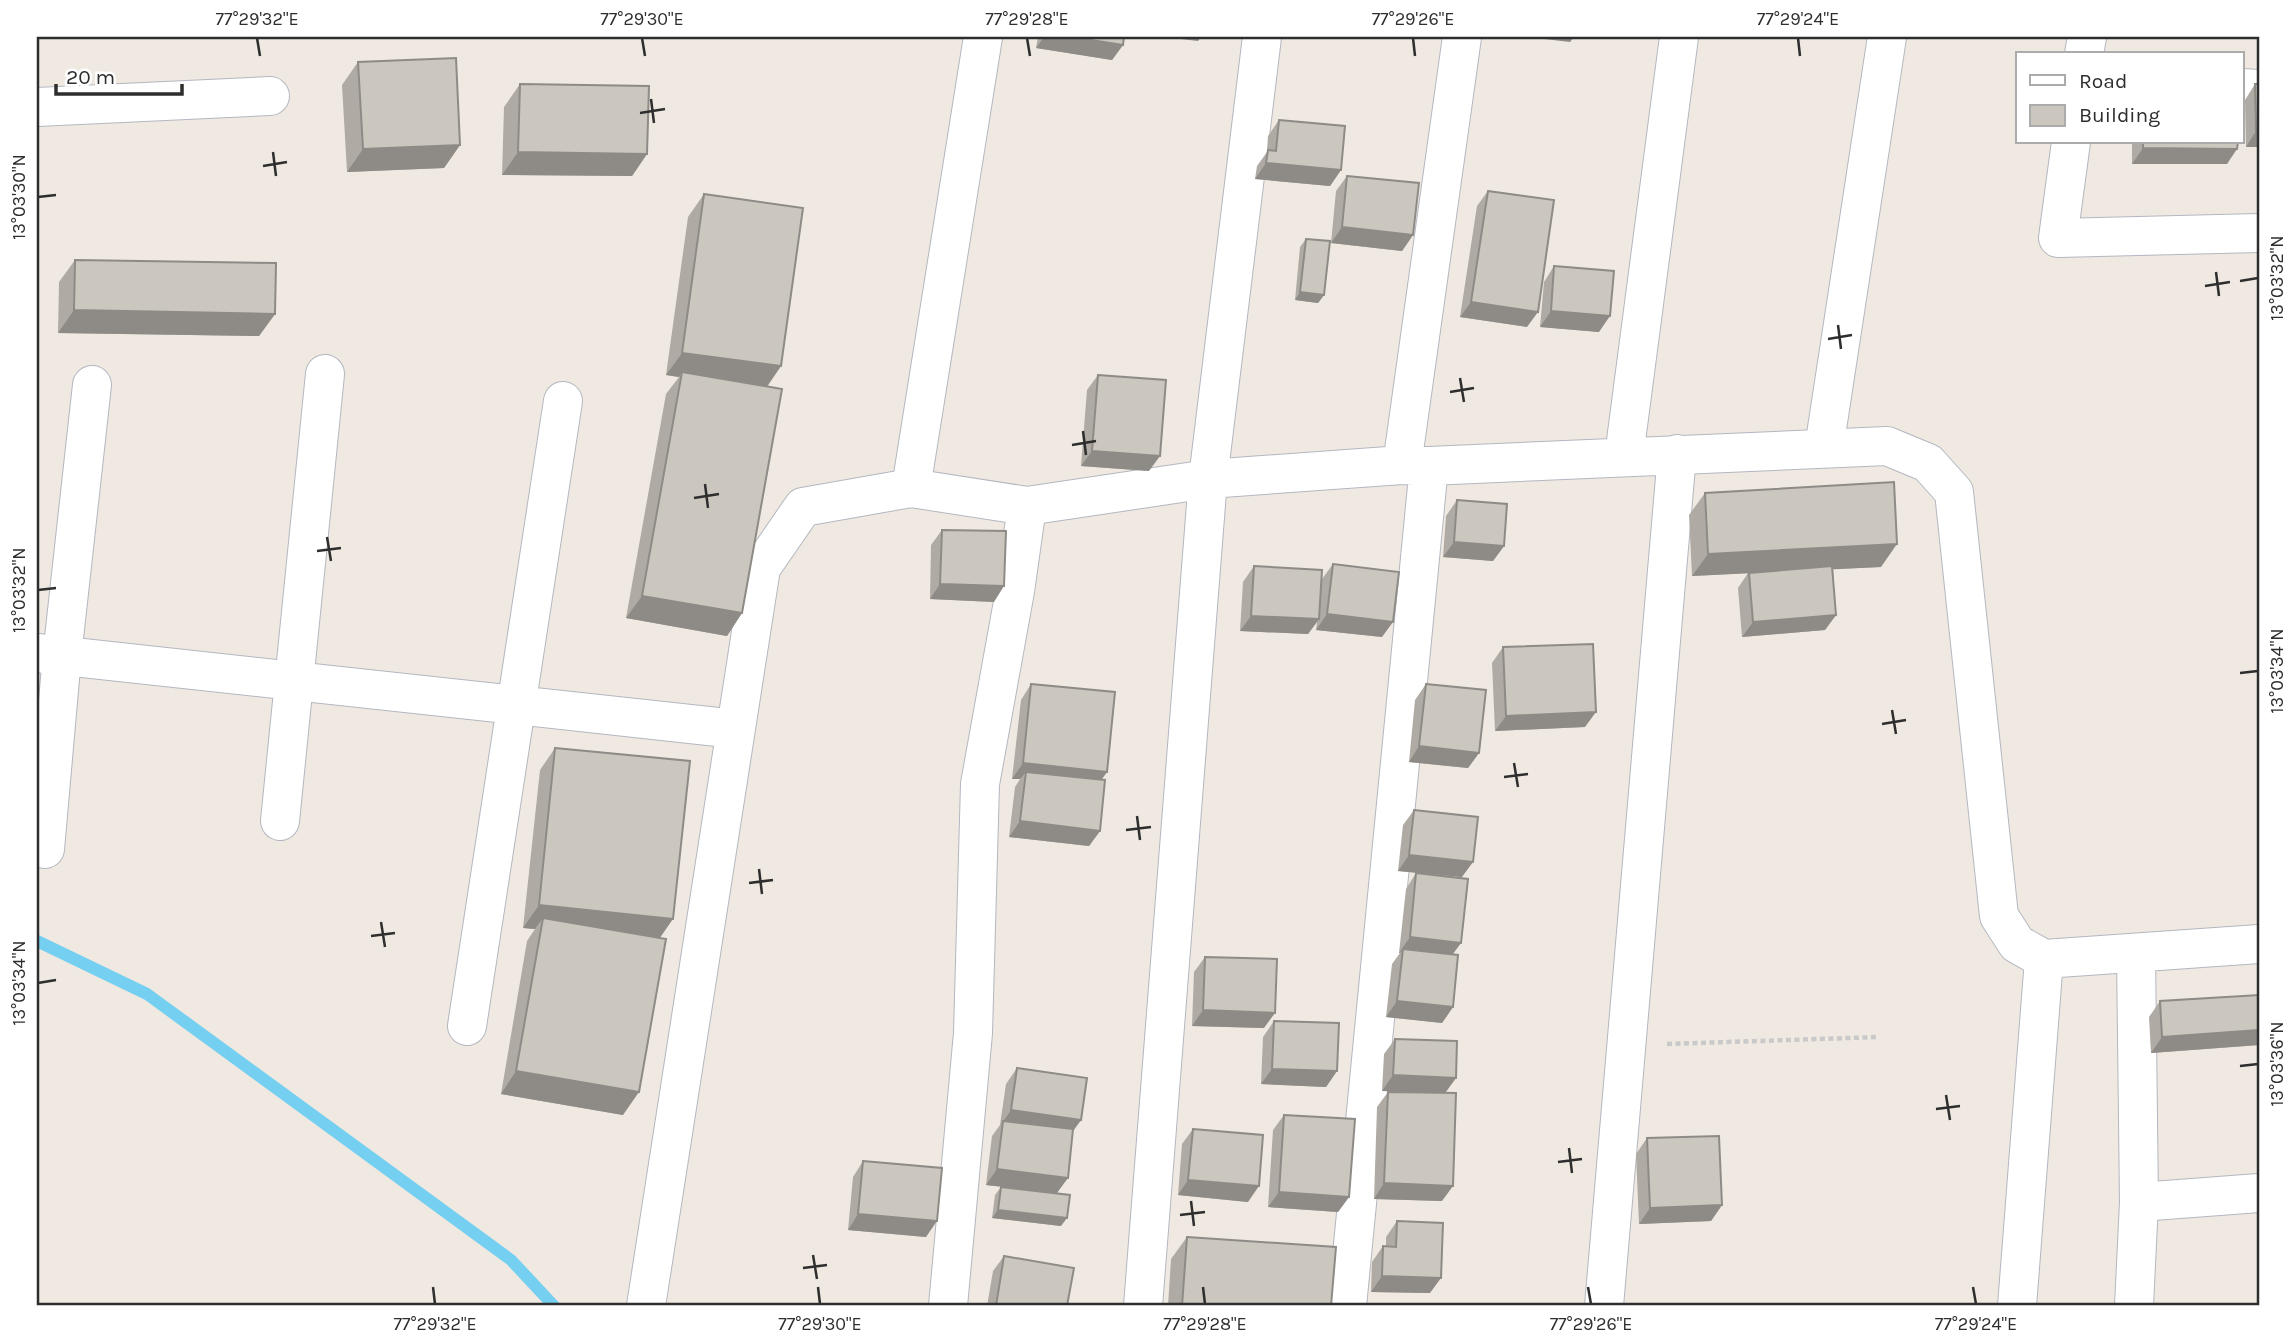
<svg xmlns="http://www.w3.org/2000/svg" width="2296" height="1343" font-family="Karla,sans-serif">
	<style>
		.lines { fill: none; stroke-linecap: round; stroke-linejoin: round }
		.stream { stroke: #75cff0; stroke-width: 12 }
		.minor-casing { stroke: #b4b7c1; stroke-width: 40 }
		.path { stroke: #c9c9c9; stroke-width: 4.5; stroke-dasharray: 5 3.5; stroke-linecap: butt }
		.minor { stroke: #fff; stroke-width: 38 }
		.wall { fill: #afaba4 }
		.shaded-wall { fill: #8e8b86 }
		.building { fill: #cbc7bf; stroke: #8e8b86; stroke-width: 2 }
		.ticks { fill: none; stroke: #2e2e2e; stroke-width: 2.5 }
		.neatline { fill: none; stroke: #2e2e2e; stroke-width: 2.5 }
		.ticks-label { font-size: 18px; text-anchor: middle; fill: #2e2e2e }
	</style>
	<rect width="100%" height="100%" fill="#efe9e1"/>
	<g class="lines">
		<path class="stream" d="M37,941L147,994L511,1260L554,1306"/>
		<g class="minor-casing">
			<path id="minor" d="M2084,54L2087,37
				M2242,88L2259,89
				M37,107L270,96
				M2071,142L2058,238L2259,233
				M1824,448L1887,37
				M1624,456L1679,37
				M1402,465L1462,37
				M911,488L983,37
				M37,653L736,729
				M280,821L325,374
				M45,849L62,656L92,385
				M467,1026L563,401
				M2139,1202L2259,1193
				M646,1306L761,568L803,507L911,488L1027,506L1208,479L1402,465L1429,466L1887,446L1928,463L1954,492L1999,916L2017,944L2044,959L2259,944
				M948,1306L973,1033L980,784L1015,591L1027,506
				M1143,1306L1208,479L1262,37
				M1347,1306L1429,466
				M1604,1306L1677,454
				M2017,1306L2044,959
				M2134,1306L2139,1202L2136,953"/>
		</g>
		<path class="path" d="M1667,1044L1879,1037"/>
		<use href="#minor" class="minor"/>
	</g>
	<path class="wall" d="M1038,37H1124L1123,45L1112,60L1036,48Z
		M358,62L460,145L444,168L347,172L342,85Z
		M520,84L647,154L632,176L502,175L504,107Z
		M2255,84L2259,147H2246L2245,100Z
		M1279,120L1341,170L1330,186L1255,179L1257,166L1267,152L1268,136Z
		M2132,142H2238L2227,164H2132Z
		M1347,176L1413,235L1402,251L1331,243L1336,191Z
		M1488,191L1527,327L1460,317L1477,206Z
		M704,194L781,366L767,387L742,613L727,636L626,618L666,394L679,377L666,375L688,217Z
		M1306,239L1324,295L1318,303L1295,300L1300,247Z
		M75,260L275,314L259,336L58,333L59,282Z
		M1554,266L1599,332L1540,327L1544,282Z
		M1098,375L1149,471L1081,466L1087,390Z
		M1705,493L1881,567L1833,569L1836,615L1825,630L1742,637L1738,588L1748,573L1692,576L1689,515Z
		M1457,500L1504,546L1493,561L1443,557L1446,516Z
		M942,530L994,602L930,599L931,545Z
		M1333,564L1382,637L1316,630L1317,622L1308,634L1240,631L1243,582L1254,566L1321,590L1322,579Z
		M1503,647L1585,727L1495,731L1492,663Z
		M1031,684L1107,772L1101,780L1100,831L1089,846L1009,837L1015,787L1020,779H1012L1021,700Z
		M1426,684L1479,753L1468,768L1409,762L1415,700Z
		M555,748L660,938L623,1115L501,1094L527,941L535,929L523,928L540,770Z
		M1414,810L1462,877L1398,871L1403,825Z
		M1416,873L1453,954V1007L1442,1023L1386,1017L1392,964L1400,953H1399L1406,889Z
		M1205,957L1264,1028L1192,1026L1194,972Z
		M2259,995V1045L2151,1053L2149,1017L2160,1001Z
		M1274,1021L1337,1071L1326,1087L1261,1084L1263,1037Z
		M1395,1039L1456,1078L1445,1093L1442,1201L1374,1199L1377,1107L1388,1092H1422L1382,1091L1384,1054Z
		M1017,1068L1081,1120L1073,1131L1057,1193L986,1185L992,1136L1000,1125L1006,1084Z
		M1284,1115L1349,1197L1338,1212L1268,1207L1273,1130Z
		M1193,1129L1248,1202L1178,1195L1182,1144Z
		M1647,1138L1722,1205L1711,1221L1639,1224L1636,1154Z
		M863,1161L926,1237L848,1230L853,1177Z
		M1001,1187L1061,1226L992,1218L995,1195Z
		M1397,1221L1430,1293L1371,1292L1372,1262L1383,1246H1386V1237Z
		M1187,1237L1331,1306H1168L1171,1259Z
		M1004,1256L1067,1306H987L993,1271Z"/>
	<path class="shaded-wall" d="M1044,37H1072L1123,45L1112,60L1036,48Z
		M1164,37H1201L1198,41Z
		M1527,37H1574L1570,42Z
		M2256,131H2259V147H2246Z
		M460,145L444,168L347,172L363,149Z
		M2143,148L2237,149L2227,164H2132Z
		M518,152L647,154L632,176L502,175Z
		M1266,163L1341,170L1330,186L1255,179Z
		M1342,227L1413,235L1402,251L1331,243Z
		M1300,292L1324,295L1318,303L1295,300Z
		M1471,302L1538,312L1527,327L1460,317Z
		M74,310L275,314L259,336L58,333Z
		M1551,311L1610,316L1599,332L1540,327Z
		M682,353L781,366L765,389L682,372L679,377L666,375Z
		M1092,451L1160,456L1149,471L1081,466Z
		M1454,542L1504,546L1493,561L1443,557Z
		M1897,544L1881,567L1692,576L1708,554Z
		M940,584L1004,586L994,602L930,599Z
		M642,596L742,613L727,636L626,618Z
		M1327,614L1393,622L1382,637L1316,630Z
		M1836,615L1825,630L1742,637L1753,622Z
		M1251,616L1319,619L1308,634L1240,631Z
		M1596,712L1585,727L1495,731L1506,716Z
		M1419,746L1479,753L1468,768L1409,762Z
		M1023,763L1107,772L1096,787L1026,772L1020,779H1012Z
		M1020,821L1100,831L1089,846L1009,837Z
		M1409,855L1473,862L1462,877L1398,871Z
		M539,905L673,919L657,942L543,918L535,929L523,928Z
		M1410,937L1461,943L1450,958L1403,949L1400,953H1399Z
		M1397,1001L1453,1007L1442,1023L1386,1017Z
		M1203,1010L1275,1013L1264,1028L1192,1026Z
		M2259,1030V1045L2151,1053L2162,1037Z
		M1272,1069L1337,1071L1326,1087L1261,1084Z
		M516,1071L639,1092L623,1115L501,1094Z
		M1393,1075L1456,1078L1445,1093L1382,1091Z
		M1011,1110L1081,1120L1070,1135L1003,1122Z
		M997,1169L1068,1178L1057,1193L986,1185Z
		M1188,1180L1259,1186L1248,1202L1178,1195Z
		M1384,1183L1453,1186L1442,1201L1374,1199Z
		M1279,1192L1349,1197L1338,1212L1268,1207Z
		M1722,1205L1711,1221L1639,1224L1650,1208Z
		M998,1210L1067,1218L1061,1226L992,1218Z
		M858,1214L937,1221L926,1237L848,1230Z
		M1382,1276L1441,1278L1430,1293L1371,1292Z"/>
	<path class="building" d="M1072,37H1124L1123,45Z
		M456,58L460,145L363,149L358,62Z
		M520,84L649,86L647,154L518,152Z
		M2255,84H2259V131H2256Z
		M1279,120L1345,126L1341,170L1266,163L1268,150L1276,151Z
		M2143,142H2238L2237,149L2143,148Z
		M1347,176L1419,183L1413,235L1342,227Z
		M1488,191L1554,200L1538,312L1471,302Z
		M704,194L803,208L781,366L682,353Z
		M1306,239L1330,241L1324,295L1300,292Z
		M75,260L276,263L275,314L74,310Z
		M1554,266L1614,271L1610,316L1551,311Z
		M682,372L782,389L742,613L642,596Z
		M1098,375L1166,380L1160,456L1092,451Z
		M1894,482L1897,544L1708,554L1705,493Z
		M1457,500L1507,504L1504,546L1454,542Z
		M942,530L1006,531L1004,586L940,584Z
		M1333,564L1399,572L1393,622L1327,614Z
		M1254,566L1322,570L1319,619L1251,616Z
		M1832,566L1836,615L1753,622L1749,573Z
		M1593,644L1596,712L1506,716L1503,647Z
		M1031,684L1115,692L1107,772L1023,763Z
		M1426,684L1486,690L1479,753L1419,746Z
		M555,748L690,761L673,919L539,905Z
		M1026,772L1105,780L1100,831L1020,821Z
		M1414,810L1478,817L1473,862L1409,855Z
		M1416,873L1468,879L1461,943L1410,937Z
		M543,918L666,939L639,1092L516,1071Z
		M1403,949L1458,955L1453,1007L1397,1001Z
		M1205,957L1277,959L1275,1013L1203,1010Z
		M2259,995V1030L2162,1037L2160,1001Z
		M1274,1021L1339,1023L1337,1071L1272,1069Z
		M1395,1039L1457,1041L1456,1078L1393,1075Z
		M1017,1068L1087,1078L1081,1120L1011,1110Z
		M1388,1092L1456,1093L1453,1186L1384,1183Z
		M1284,1115L1355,1119L1349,1197L1279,1192Z
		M1003,1121L1073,1129L1068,1178L997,1169Z
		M1193,1129L1263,1135L1259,1186L1188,1180Z
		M1719,1136L1722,1205L1650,1208L1647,1138Z
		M863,1161L942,1168L937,1221L858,1214Z
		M1001,1187L1070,1195L1067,1218L998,1210Z
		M1397,1221L1443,1223L1441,1278L1382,1276L1383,1246L1396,1247Z
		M1187,1237L1336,1247L1331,1306H1182Z
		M1004,1256L1074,1268L1067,1306H996Z"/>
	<path class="ticks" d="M257,38L260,56M642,38L645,56M1027,38L1030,56M1413,38L1415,56M1798,38L1800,56M651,99L654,123M640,113L665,109M273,152L276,176M263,166L287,162M38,197L56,195M2216,272L2219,296M2240,281L2258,278M2205,286L2230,282M1838,325L1841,349M1828,339L1852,335M1460,378L1464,402M1450,392L1474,388M1083,431L1086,455M1072,445L1096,441M705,484L708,508M694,498L719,494M327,537L331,561M317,551L341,548M38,590L56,588M2240,673L2258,671M1892,710L1896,734M1882,724L1906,720M1514,763L1518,787M1504,777L1528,774M1137,816L1140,840M1126,830L1151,827M759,869L762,894M749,883L773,880M381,922L385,947M371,936L395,933M38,983L56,980M2240,1066L2258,1064M1946,1095L1950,1120M1936,1109L1960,1106M1569,1148L1572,1173M1558,1162L1582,1159M1191,1201L1194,1226M1180,1215L1205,1212M813,1255L817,1279M803,1268L827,1265M433,1287L435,1304M818,1287L820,1304M1203,1287L1205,1304M1588,1287L1591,1304M1973,1287L1976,1304"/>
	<rect width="2296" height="1343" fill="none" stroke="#ffffff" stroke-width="77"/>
	<rect x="2016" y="52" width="228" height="91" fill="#ffffff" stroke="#ababab" stroke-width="2"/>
	<rect x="2030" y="75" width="35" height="10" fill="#ffffff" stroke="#ababab" stroke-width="2"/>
	<text x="2079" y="88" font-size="21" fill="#2e2e2e">Road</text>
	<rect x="2030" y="105" width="35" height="21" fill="#cbc7bf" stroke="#ababab" stroke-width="2"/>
	<text x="2079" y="122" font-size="21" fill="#2e2e2e">Building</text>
	<path d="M56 84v10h126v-10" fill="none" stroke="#2e2e2e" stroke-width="3.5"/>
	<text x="66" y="84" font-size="21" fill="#2e2e2e" stroke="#ffffff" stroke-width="5" paint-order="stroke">20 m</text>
	<rect x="38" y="38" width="2220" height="1266" class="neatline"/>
	<g class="ticks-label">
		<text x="257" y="25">77°29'32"E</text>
		<text x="642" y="25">77°29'30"E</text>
		<text x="1027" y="25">77°29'28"E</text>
		<text x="1413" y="25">77°29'26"E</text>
		<text x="1798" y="25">77°29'24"E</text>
		<text transform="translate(19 197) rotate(-90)" y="6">13°03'30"N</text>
		<text transform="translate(2277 278) rotate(-90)" y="6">13°03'32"N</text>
		<text transform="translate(19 590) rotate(-90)" y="6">13°03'32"N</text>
		<text transform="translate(2277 671) rotate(-90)" y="6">13°03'34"N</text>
		<text transform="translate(19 983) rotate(-90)" y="6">13°03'34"N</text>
		<text transform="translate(2277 1064) rotate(-90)" y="6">13°03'36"N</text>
		<text x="435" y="1330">77°29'32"E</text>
		<text x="820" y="1330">77°29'30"E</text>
		<text x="1205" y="1330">77°29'28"E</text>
		<text x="1591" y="1330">77°29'26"E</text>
		<text x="1976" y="1330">77°29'24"E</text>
	</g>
</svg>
